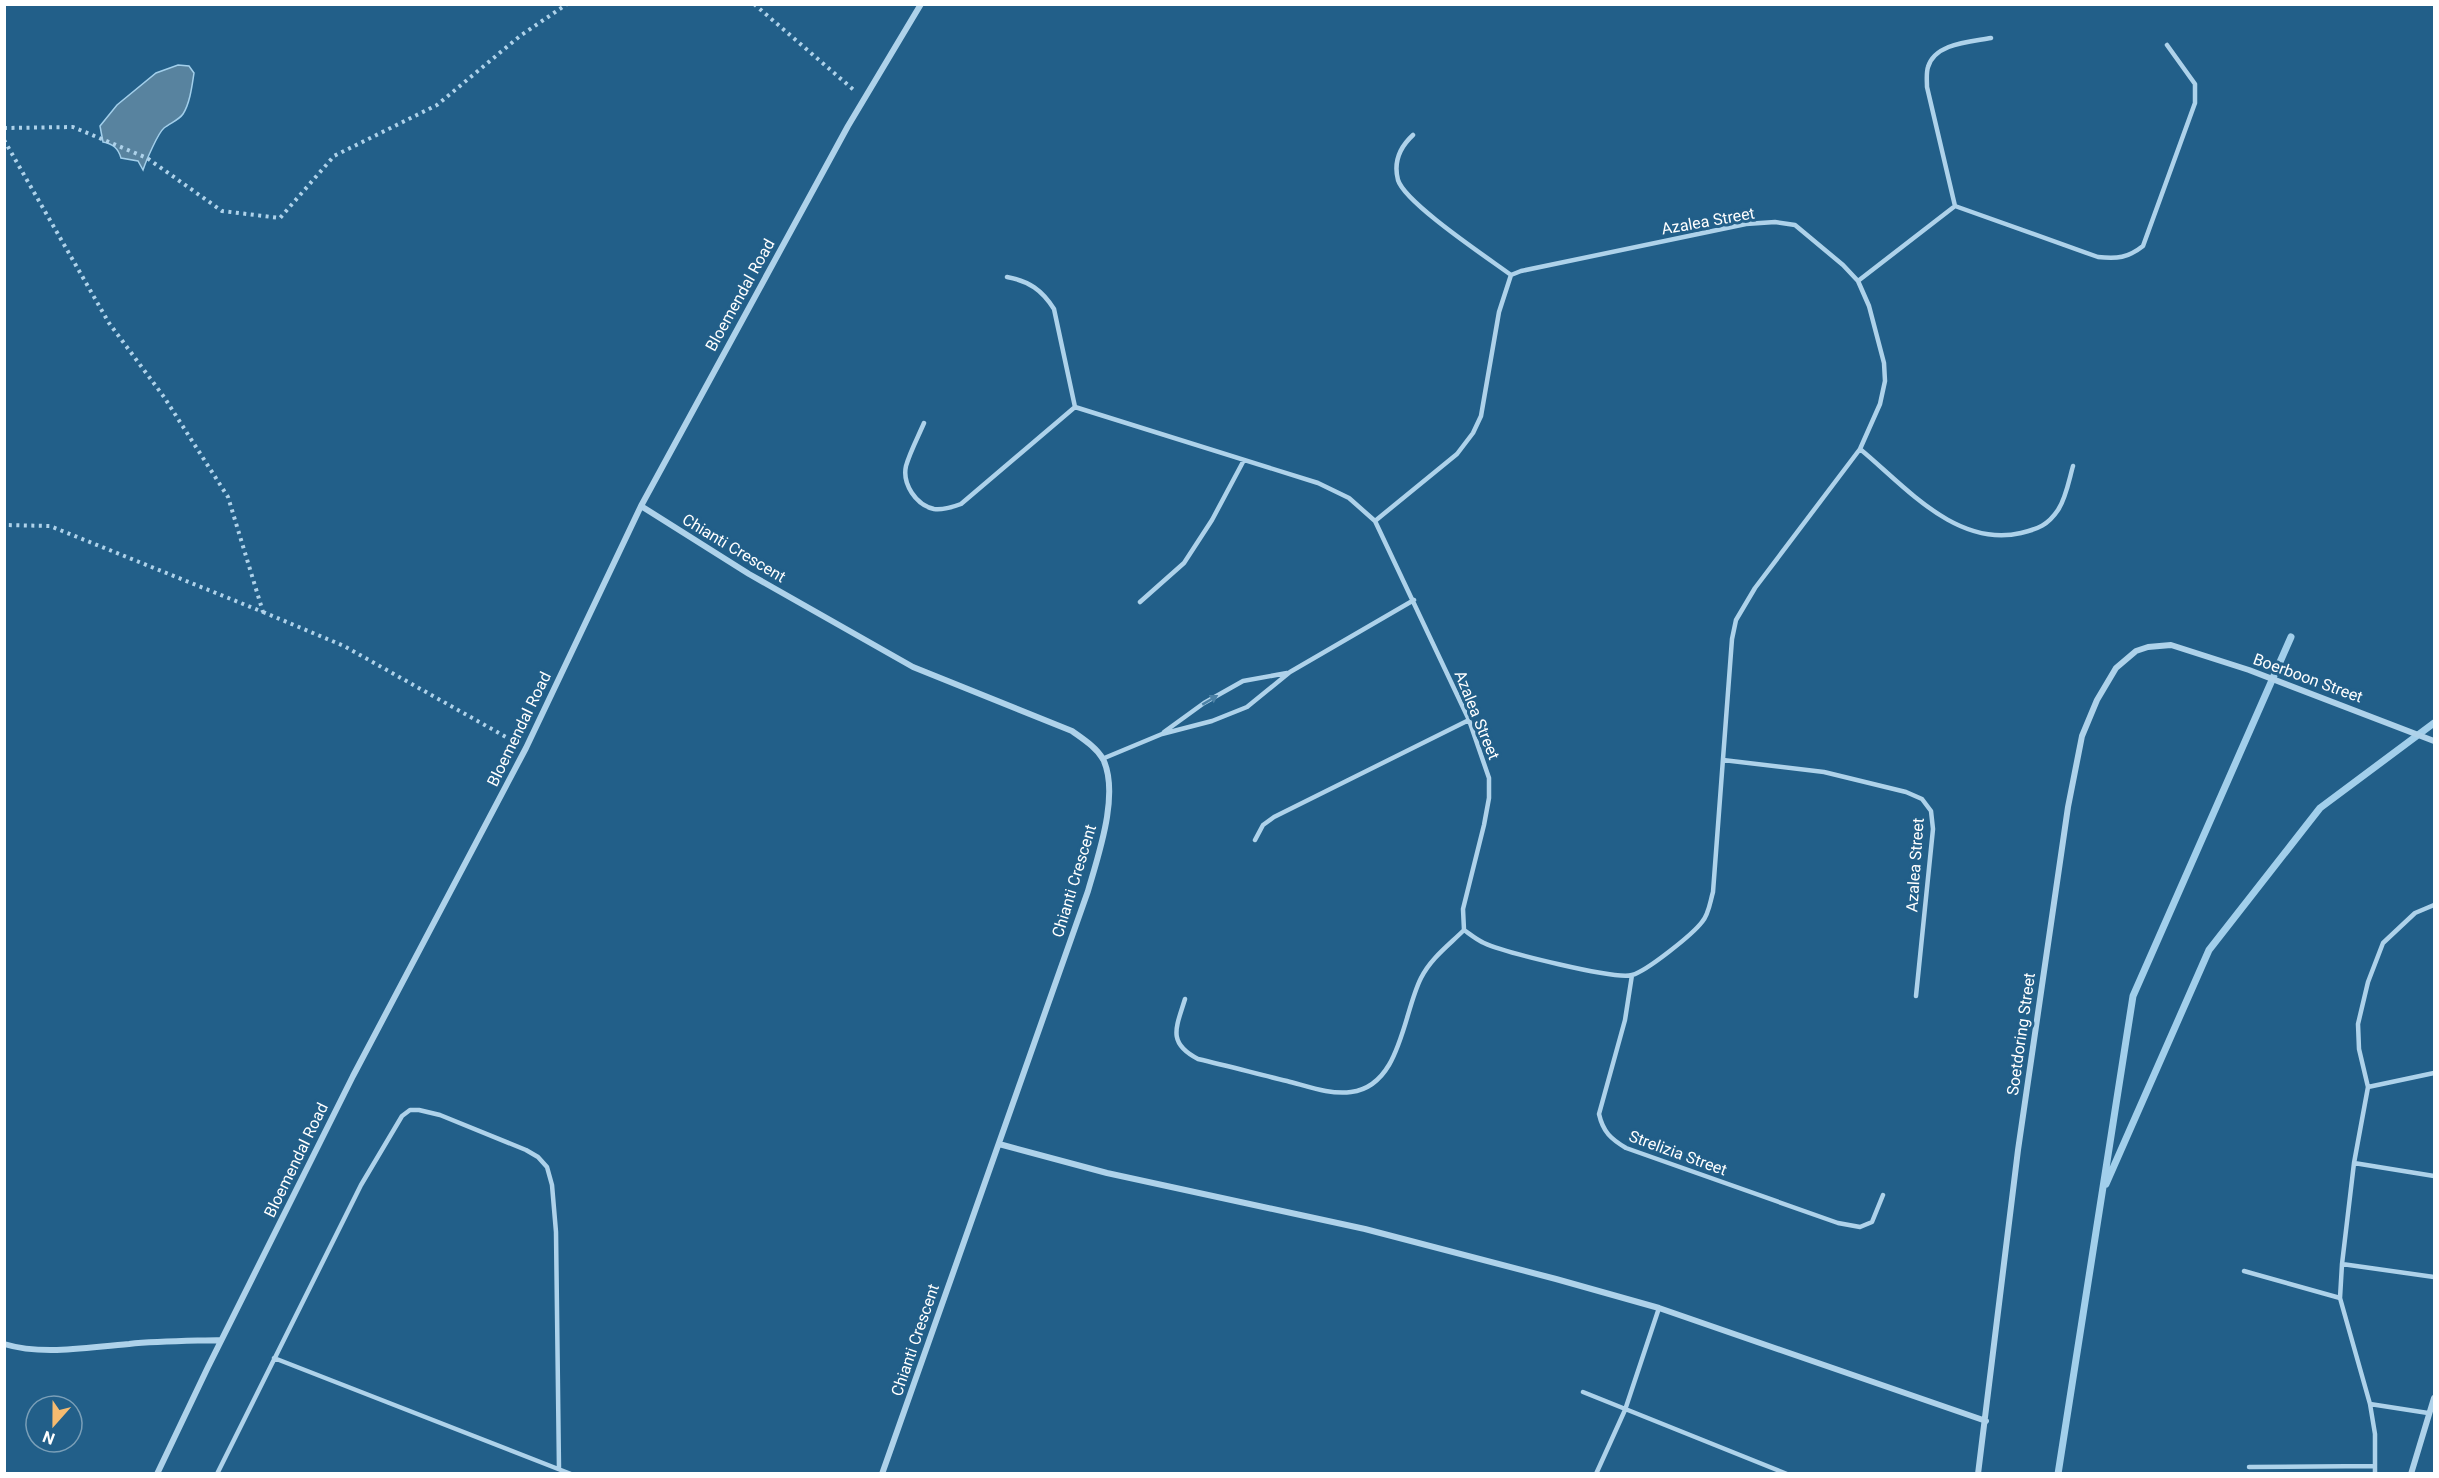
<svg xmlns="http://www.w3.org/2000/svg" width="2439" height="1478" font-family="Roboto,sans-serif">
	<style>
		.water { fill: #58839f; stroke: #a2cfeb; stroke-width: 1.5 }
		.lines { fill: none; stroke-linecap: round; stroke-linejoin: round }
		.stream { stroke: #a2cfeb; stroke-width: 7 }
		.path { stroke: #aed2ea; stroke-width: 4; stroke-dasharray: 3 4.5; stroke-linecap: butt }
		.lane { stroke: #aed2ea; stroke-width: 4.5 }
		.street { stroke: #aed2ea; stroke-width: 6 }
		.oneway { fill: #4c82a6 }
		.labels { text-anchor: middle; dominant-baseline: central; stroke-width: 6; stroke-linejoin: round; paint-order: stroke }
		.street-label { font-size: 16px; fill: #fff; stroke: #225f89 }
	</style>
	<rect width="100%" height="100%" fill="#225f89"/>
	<path class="water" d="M178,65L189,66L194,73C192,86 190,103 183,114C179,120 170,123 164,128C158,133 146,161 143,170L138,161L121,158C118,148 113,144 103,142L100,126L117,105L156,73Z"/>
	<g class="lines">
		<path class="stream" d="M2106,1184L2209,950L2320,808L2434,723
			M2058,1474L2133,996L2291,637"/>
		<path class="path" d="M754,4L855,91
			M4,128L73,127L147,158L222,211L280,218L334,156L437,105L520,36L567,4
			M4,140L109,323L164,397L228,497L263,612L50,526L4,525
			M263,612L344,646L515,742"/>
		<path class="lane" d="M1413,135C1400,147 1393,161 1398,180C1405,203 1488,258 1511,275
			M1955,206L1927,87C1927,81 1926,73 1928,67C1935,43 1970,42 1991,38
			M1007,277C1029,281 1042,290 1054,309L1075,407
			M1858,281L1955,206L2098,257C2117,259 2128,258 2143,246L2195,103V84L2167,45
			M1075,407L1318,483L1349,498L1375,521L1469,720L1489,778V798L1484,825L1463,909L1464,930
			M924,423C918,437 910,452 906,466C902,484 916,505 934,509C943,510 953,507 961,504L1075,407
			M1860,449C1905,486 1956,548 2021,533C2038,529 2048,525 2058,510C2066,498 2069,480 2073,466
			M1375,521L1457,454L1473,433L1481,416L1499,312L1511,275
			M1140,602L1184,563L1212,520L1244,460
			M1164,732L1204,703L1243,681L1287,673
			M1102,759L1162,734L1212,721L1247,707L1290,672L1414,600
			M1723,760L1824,772L1906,792L1922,799L1931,811L1933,829L1916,996
			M1255,840L1263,825L1274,817L1469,720
			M1464,930C1471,935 1477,940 1484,943C1503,952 1615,980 1632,975C1647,971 1693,934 1702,922C1709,914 1710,902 1713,892L1732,639L1736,620L1755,588L1860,449L1880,404L1885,381L1884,363L1869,306L1858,281L1843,265L1795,225L1775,222L1746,224L1521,271L1511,275
			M1632,975L1625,1020L1599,1114C1603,1132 1611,1139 1626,1148L1838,1223L1860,1227L1872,1222L1883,1195
			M1185,999C1176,1028 1167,1043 1198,1059C1228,1066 1258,1074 1287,1081C1307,1086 1330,1095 1351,1092C1401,1086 1403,1013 1421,978C1431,958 1449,945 1464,930
			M2368,1087L2434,1073
			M2354,1163L2434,1176
			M2342,1264L2434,1277
			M2244,1271L2340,1298
			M274,1358L571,1474
			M1583,1392L1787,1474
			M2370,1404L2428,1413
			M2249,1467L2375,1466
			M217,1474L361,1185L402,1116L410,1110H419L440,1115L526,1150L538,1157L547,1167L552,1185L556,1232L559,1469
			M1596,1474L1625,1410L1659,1308
			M2375,1474V1434L2370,1404L2340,1298L2342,1264L2354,1163L2368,1087L2359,1049L2358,1024L2368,982L2383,943L2415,913L2434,905"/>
		<path class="street" d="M641,506L749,574L913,667L1072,731C1083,739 1096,747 1103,759C1120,794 1098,856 1088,891L882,1474
			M999,1144L1107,1173L1365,1229L1556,1279L1659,1308L1986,1421
			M4,1344C44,1356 88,1347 129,1344C159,1341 190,1341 221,1340
			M157,1474L208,1367L353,1076L526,748L641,506L848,126L921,4
			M1978,1474L2018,1150L2068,807L2082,736L2097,700L2116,668L2136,651L2148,647L2171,645L2249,670L2434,741
			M2411,1474L2434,1398"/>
	</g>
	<defs><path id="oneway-solid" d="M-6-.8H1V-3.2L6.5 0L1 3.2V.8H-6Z" transform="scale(1.5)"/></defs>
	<use class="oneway" href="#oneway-solid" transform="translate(1210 700) rotate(-31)"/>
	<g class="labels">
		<g class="street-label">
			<text transform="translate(1708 221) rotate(-10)">Azalea Street</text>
			<text transform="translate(740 295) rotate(-61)">Bloemendal Road</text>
			<text transform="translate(734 548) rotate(31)">Chianti Crescent</text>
			<text transform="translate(2308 678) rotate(20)">Boerboon Street</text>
			<text transform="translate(1477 715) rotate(68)">Azalea Street</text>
			<text transform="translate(519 729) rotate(-64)">Bloemendal Road</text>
			<text transform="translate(1915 865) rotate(-86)">Azalea Street</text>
			<text transform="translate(1074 881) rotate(-73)">Chianti Crescent</text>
			<text transform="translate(2021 1034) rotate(-82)">Soetdoring Street</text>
			<text transform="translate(1678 1153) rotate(20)">Strelizia Street</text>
			<text transform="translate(296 1160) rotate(-64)">Bloemendal Road</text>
			<text transform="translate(915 1340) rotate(-71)">Chianti Crescent</text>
		</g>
	</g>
	<rect width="2439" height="1478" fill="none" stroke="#ffffff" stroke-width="12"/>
	<g transform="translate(54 1424) rotate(201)"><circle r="28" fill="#225f89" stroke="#7a9fb8" stroke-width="1.5"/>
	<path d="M0-4.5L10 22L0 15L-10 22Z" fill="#f6bb70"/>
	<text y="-9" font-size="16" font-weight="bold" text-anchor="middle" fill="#ffffff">N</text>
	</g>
</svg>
